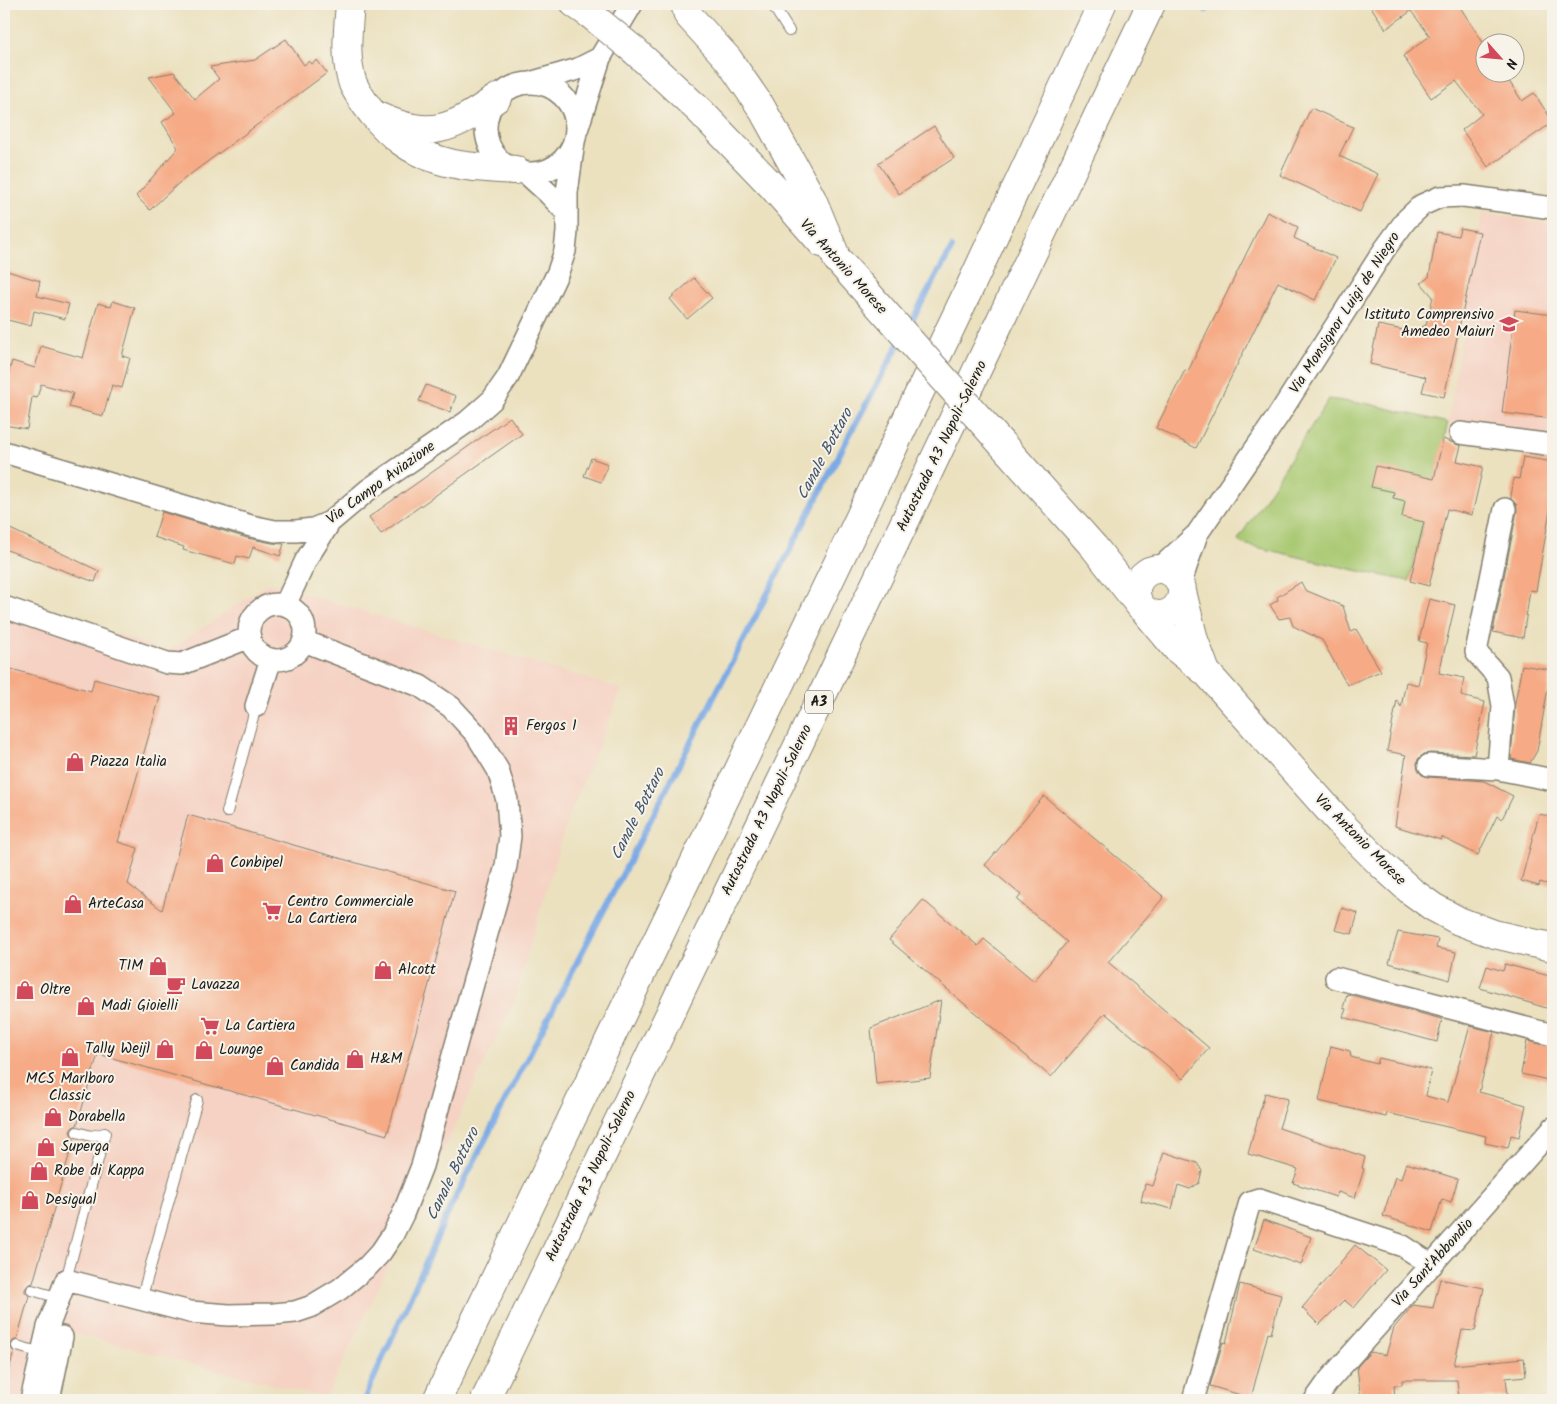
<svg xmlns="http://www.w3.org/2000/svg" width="1557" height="1404" font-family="Kalam,sans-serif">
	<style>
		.built { fill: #f5d2c3 }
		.green { fill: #a7c870; stroke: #627246 }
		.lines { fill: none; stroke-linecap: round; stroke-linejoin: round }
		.stream { stroke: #7caae5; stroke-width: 6 }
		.building { fill: #f6aa85 }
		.lane-casing { stroke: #847e6e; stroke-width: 12 }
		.street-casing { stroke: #847e6e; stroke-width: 24 }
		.secondary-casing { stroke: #847e6e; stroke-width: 30 }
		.highway-casing { stroke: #847e6e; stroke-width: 30 }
		.lane { stroke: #fff; stroke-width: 10 }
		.street { stroke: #fff; stroke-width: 21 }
		.secondary { stroke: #fff; stroke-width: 28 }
		.highway { stroke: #fff; stroke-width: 28 }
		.secondary-bridge-casing { stroke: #847e6e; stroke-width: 30; stroke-linecap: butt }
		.secondary-bridge { stroke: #fff; stroke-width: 28 }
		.labels { text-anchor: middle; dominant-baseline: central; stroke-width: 4; stroke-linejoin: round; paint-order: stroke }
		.shield { fill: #f7f3e8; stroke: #5e5c59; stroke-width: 1 }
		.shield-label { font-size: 14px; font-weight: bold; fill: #1c1c1c }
		.street-label { font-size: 15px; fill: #1c1c1c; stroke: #f7f3e8 }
		.poi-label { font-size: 15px; fill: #1c1c1c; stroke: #f7f3e8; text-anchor: start }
		.water-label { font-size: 16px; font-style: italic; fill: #42556c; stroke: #f7f3e8 }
	</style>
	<rect width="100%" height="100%" fill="#f7f3e8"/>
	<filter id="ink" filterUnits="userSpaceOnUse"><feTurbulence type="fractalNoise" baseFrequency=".02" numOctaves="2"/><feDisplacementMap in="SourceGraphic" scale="10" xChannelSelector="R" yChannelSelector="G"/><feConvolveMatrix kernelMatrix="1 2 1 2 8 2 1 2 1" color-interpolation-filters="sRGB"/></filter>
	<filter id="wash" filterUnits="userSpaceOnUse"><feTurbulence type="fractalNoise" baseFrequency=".0096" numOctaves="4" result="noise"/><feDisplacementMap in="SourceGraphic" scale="20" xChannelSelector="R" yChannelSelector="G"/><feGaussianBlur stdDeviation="1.12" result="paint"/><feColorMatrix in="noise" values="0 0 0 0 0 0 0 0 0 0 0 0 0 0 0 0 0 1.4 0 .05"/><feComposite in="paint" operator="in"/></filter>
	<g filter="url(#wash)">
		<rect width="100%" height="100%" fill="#ebe1bf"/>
		<path class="built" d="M1482,212L1553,224V436L1448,423Z
			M269,583L622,689L568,818L513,1003L326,1398L57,1329L41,1400H4V594L167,652Z"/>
		<path class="green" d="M1329,399L1357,403H1365L1448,423L1409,581L1359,571L1243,544L1238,540Z"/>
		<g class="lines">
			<path class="stream" d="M1206,10L1214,4
				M907,329L952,248
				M364,1400L452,1204L851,432L901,340"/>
		</g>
		<g id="blocks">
			<path class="building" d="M1369,4H1458L1484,44V72H1503L1522,101L1534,93L1553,122L1488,167L1462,130L1482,114L1456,81L1431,98L1403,56L1430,36L1411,11L1386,29Z
				M286,39L304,65L309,61L312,64L317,60L327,73L180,182L150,210L136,196L178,148L162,122L176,113L149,77L174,72L195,99L219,79L210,67L255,60Z
				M1311,108L1353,127L1339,156L1378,174L1360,212L1280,175Z
				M934,126L954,158L899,194L878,163Z
				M1267,212L1298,227L1294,238L1336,258L1315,300L1278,282L1196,448L1156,428L1185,370L1188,371Z
				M1460,228L1480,232L1444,397L1422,392L1426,377L1370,364L1378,325L1413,332L1426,325L1433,297L1421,283L1429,277L1437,232L1458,236Z
				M4,270L40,281L37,296L69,304L65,319L34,311L31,326L4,319Z
				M694,278L712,298L687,319L670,299Z
				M113,301L135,308L122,356L130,358L122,388L112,385L103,416L69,407L73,393L41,384L37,398L32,397L27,429L4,425V390L12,361L35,368L41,346L83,358L98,303L111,307Z
				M1515,310L1553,315V419L1502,413Z
				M426,385L456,396L450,412L419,401Z
				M510,417L522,434L381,534L369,517Z
				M1443,439L1461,446L1457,461L1483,467L1472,515L1447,509L1429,586L1410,581L1424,522L1402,517L1405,501L1393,498L1394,492L1371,487L1376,466L1434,479Z
				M1523,457L1553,462V493L1536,591L1530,590L1523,638L1493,632L1517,511V505L1511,499V496L1514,478L1519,479Z
				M591,458L608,464L601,482L584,476Z
				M162,512L247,538L272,543L284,544L280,556L253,547L249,559L237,556L235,564L183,550L184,547L154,537Z
				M4,526L99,571L95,582L4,549Z
				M1301,582L1305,590L1343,606L1351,632L1356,629L1381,671L1347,685L1322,640L1293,626L1290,617L1279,619L1270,605L1278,600L1277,597Z
				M1429,599L1455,605L1439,673L1464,678L1461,696L1485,702L1474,755L1430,753L1424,754L1418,759L1417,764L1418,770L1422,775L1428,777L1484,781L1513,796L1502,819L1497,816L1478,855L1441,837V840L1395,826L1406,755L1387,751L1397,700L1401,707L1406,682L1418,685L1427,643L1419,641Z
				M1522,665L1551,670L1537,751L1530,763L1511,759L1515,703Z
				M4,667L91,691L94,679L160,697L118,842L138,848L128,884L162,910L188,815L455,891L387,1135L98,1054L77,1125L73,1127L70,1131L71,1134L74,1138L33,1283L28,1285L25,1289V1292L29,1296L17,1339L13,1341L11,1344V1348L14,1352L9,1369H4Z
				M1044,796L1164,897L1108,962L1209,1048L1183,1079L1105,1013L1051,1077L889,940L923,900L978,946L984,939L1034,981L1067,942L1017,900L1021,895L985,865Z
				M1539,814L1553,817V886L1540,882L1539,886L1521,881Z
				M1342,908L1358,913L1352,934L1335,930Z
				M1398,932L1438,939L1436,948L1456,952L1450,980L1389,963Z
				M1505,964L1553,977V1010L1480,988L1487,966L1503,971Z
				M1347,994L1442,1019L1437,1042L1343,1017L1346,1009L1343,1008Z
				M941,1000L930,1078L876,1084L871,1028Z
				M1470,1026L1494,1032L1479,1092L1526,1105L1519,1137L1511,1135L1508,1148L1485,1143L1486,1136L1387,1113L1386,1117L1319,1101L1331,1046L1350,1051L1351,1057L1377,1064L1379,1058L1431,1070L1426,1096L1448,1102Z
				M1527,1041L1553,1047V1081L1521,1074Z
				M1265,1093L1288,1099L1279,1128L1365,1157L1362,1168L1364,1169L1355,1198L1338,1192L1336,1197L1293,1183L1298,1169L1248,1154Z
				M1164,1152L1197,1163L1202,1171L1199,1183L1190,1189L1178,1185L1172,1209L1141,1201L1145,1184L1153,1186Z
				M1406,1163L1458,1179L1451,1202L1442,1199L1432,1232L1383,1216L1395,1177L1401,1179Z
				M1264,1220L1311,1237L1301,1265L1254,1249Z
				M1355,1245L1386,1270L1354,1308L1344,1300L1319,1325L1302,1308Z
				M1440,1279L1484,1288L1475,1331L1462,1330L1454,1365L1524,1358L1526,1376L1506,1378L1508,1396L1459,1400L1457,1380H1402V1385H1394L1395,1400H1361L1357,1367L1370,1352L1386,1355L1394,1328L1413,1305L1433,1308Z
				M1240,1284L1281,1295L1271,1334L1268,1333L1251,1398L1210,1386L1223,1342L1226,1343Z"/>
		</g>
	</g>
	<g filter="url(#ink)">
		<use href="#blocks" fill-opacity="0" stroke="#847e6e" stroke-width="1"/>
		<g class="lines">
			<g class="lane-casing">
				<path id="lane" d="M772,4L789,31
					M227,812L256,706
					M66,1280L105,1133L91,1136L77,1132
					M32,1290L59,1298
					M141,1300L197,1100
					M17,1346L42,1353"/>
			</g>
			<g class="street-casing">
				<path id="street" d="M533,82L578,69L600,58
					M486 128a45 45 0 1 1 90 0a45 45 0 1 1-90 0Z
					M577,130L600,58L632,4
					M526,173L548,193L567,213
					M1460,433L1553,445
					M4,452L251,526L275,531H296L313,529L330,522L368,490L467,422L492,400L508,377L558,272L565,251L567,232V192L574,142
					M1505,509L1476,652L1498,677L1503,706L1498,769L1553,780
					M1158,570L1197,534L1278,416L1384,250L1406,220L1422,205L1440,197L1464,196L1553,208
					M1180,585L1197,534
					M249 632a28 28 0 1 1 56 0a28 28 0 1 1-56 0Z
					M285,605L306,560L330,522
					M4,607L167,663L182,664L250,637
					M256,706L271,659
					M1429,765L1498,769
					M1336,978L1553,1035
					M31,1400L48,1327L66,1280L190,1312L229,1315L274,1314L295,1312L310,1307L340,1289L368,1266L381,1252L393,1234L403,1214L422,1166L506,866L510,836L507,800L498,770L476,734L451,707L420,686L304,641
					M49,1400L62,1337
					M1193,1400L1250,1202L1259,1199L1403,1246L1432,1265
					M1315,1400L1330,1379L1553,1128"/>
			</g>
			<g class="secondary-casing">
				<path id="secondary" d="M350,4C348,29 344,59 353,84C358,94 365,104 372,113C391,136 410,151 439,160C464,168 490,168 515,170
					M575,4L591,15
					M685,4L688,15L728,59L761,107L812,199L837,259
					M635,51L700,111L772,186L822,243
					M377,116C432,140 450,130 497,98
					M1001,443L1094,547L1141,607
					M1136 592a23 23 0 1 1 46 0a23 23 0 1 1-46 0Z
					M1182,592L1194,640L1206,672
					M1146,612L1177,649L1207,673L1345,828L1381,864L1411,891L1433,907L1459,921L1494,934L1532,943L1553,947"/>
			</g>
			<g class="highway-casing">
				<path id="highway" d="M437,1400L970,287L1102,4
					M485,1400C705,934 933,471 1151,4"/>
			</g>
			<use href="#lane" class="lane"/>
			<use href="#street" class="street"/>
			<use href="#secondary" class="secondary"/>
			<use href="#highway" class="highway"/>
			<g class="secondary-bridge-casing">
				<path id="secondary-bridge" d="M591,15L635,51
					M837,259L1001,443"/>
			</g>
			<use href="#secondary-bridge" class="secondary-bridge"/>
		</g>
	</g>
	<defs>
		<g id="school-bare" transform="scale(1.5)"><path d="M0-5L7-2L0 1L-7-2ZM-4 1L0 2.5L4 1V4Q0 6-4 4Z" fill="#d1495b" stroke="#f7f3e8" stroke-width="2.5" paint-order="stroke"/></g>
		<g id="building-bare" transform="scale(1.5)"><path d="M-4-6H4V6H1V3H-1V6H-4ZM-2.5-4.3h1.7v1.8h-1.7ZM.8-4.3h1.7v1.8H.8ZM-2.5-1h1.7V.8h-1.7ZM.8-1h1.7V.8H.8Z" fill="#d1495b" stroke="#f7f3e8" stroke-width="2.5" paint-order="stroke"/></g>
		<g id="shop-bare" transform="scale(1.5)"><path d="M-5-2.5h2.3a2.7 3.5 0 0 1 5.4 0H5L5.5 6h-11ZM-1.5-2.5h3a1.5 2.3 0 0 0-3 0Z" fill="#d1495b" stroke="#f7f3e8" stroke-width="2.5" paint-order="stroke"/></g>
		<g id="supermarket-bare" transform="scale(1.5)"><path d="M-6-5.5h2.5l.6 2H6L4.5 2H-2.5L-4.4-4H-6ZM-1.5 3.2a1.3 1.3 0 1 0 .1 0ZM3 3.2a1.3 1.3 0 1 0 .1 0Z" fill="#d1495b" stroke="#f7f3e8" stroke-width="2.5" paint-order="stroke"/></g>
		<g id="cafe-bare" transform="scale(1.5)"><path d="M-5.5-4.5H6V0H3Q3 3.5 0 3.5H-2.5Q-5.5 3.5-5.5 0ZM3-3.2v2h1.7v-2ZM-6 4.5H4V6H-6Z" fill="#d1495b" stroke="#f7f3e8" stroke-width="2.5" paint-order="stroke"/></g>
	</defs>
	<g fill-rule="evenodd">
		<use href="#school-bare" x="1509" y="324"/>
		<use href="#building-bare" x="511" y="726"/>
		<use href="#shop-bare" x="75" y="762"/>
		<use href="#shop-bare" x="215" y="863"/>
		<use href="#shop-bare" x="73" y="904"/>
		<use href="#supermarket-bare" x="272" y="911"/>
		<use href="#shop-bare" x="158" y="966"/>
		<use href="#shop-bare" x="383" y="970"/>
		<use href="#cafe-bare" x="176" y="985"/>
		<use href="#shop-bare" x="25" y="990"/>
		<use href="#shop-bare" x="86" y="1006"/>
		<use href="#supermarket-bare" x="210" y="1026"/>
		<use href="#shop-bare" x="165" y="1049"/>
		<use href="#shop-bare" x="204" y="1050"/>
		<use href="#shop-bare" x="70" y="1057"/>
		<use href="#shop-bare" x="355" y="1059"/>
		<use href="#shop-bare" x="275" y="1066"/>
		<use href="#shop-bare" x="53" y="1117"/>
		<use href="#shop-bare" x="46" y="1147"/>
		<use href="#shop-bare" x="39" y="1171"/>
		<use href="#shop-bare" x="30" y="1200"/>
	</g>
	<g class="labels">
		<rect class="shield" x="805" y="690.5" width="28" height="23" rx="4"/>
		<g class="shield-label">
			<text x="819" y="702">A3</text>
		</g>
		<g class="street-label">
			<text transform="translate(843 267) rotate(48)">Via Antonio Morese</text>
			<text transform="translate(1345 313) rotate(-57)">Via Monsignor Luigi de Niegro</text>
			<text transform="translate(942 446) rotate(-64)">Autostrada A3 Napoli-Salerno</text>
			<text transform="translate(381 483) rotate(-36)">Via Campo Aviazione</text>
			<text transform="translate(767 810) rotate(-64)">Autostrada A3 Napoli-Salerno</text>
			<text transform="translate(1360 840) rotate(45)">Via Antonio Morese</text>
			<text transform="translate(591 1176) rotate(-64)">Autostrada A3 Napoli-Salerno</text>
			<text transform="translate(1433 1263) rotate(-48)">Via Sant'Abbondio</text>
		</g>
		<g class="poi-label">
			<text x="1494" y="315" text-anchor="end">Istituto Comprensivo<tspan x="1494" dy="17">Amedeo Maiuri</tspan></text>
			<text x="526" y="726">Fergos 1</text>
			<text x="90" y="762">Piazza Italia</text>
			<text x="230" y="863">Conbipel</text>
			<text x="287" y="902">Centro Commerciale<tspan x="287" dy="17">La Cartiera</tspan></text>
			<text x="88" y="904">ArteCasa</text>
			<text x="143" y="966" text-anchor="end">TIM</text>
			<text x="398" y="970">Alcott</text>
			<text x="191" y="985">Lavazza</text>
			<text x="40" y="990">Oltre</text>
			<text x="101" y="1006">Madi Gioielli</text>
			<text x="225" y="1026">La Cartiera</text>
			<text x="150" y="1049" text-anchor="end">Tally Weijl</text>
			<text x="219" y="1050">Lounge</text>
			<text x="370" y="1059">H&amp;M</text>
			<text x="290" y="1066">Candida</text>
			<text x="70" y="1079" text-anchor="middle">MCS Marlboro<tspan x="70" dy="17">Classic</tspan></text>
			<text x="68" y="1117">Dorabella</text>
			<text x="61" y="1147">Superga</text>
			<text x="54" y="1171">Robe di Kappa</text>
			<text x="45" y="1200">Desigual</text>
		</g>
		<g class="water-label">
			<text transform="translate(825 454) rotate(-62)">Canale Bottaro</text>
			<text transform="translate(638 814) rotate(-63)">Canale Bottaro</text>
			<text transform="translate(453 1174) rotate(-64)">Canale Bottaro</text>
		</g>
	</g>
	<rect width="1557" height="1404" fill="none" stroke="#f7f3e8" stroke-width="20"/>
	<g transform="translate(1500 58) rotate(117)"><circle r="24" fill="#f7f3e8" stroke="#9f9d96"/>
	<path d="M0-4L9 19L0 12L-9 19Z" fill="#d1495b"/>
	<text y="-8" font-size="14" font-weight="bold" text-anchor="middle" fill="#1c1c1c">N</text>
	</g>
</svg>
